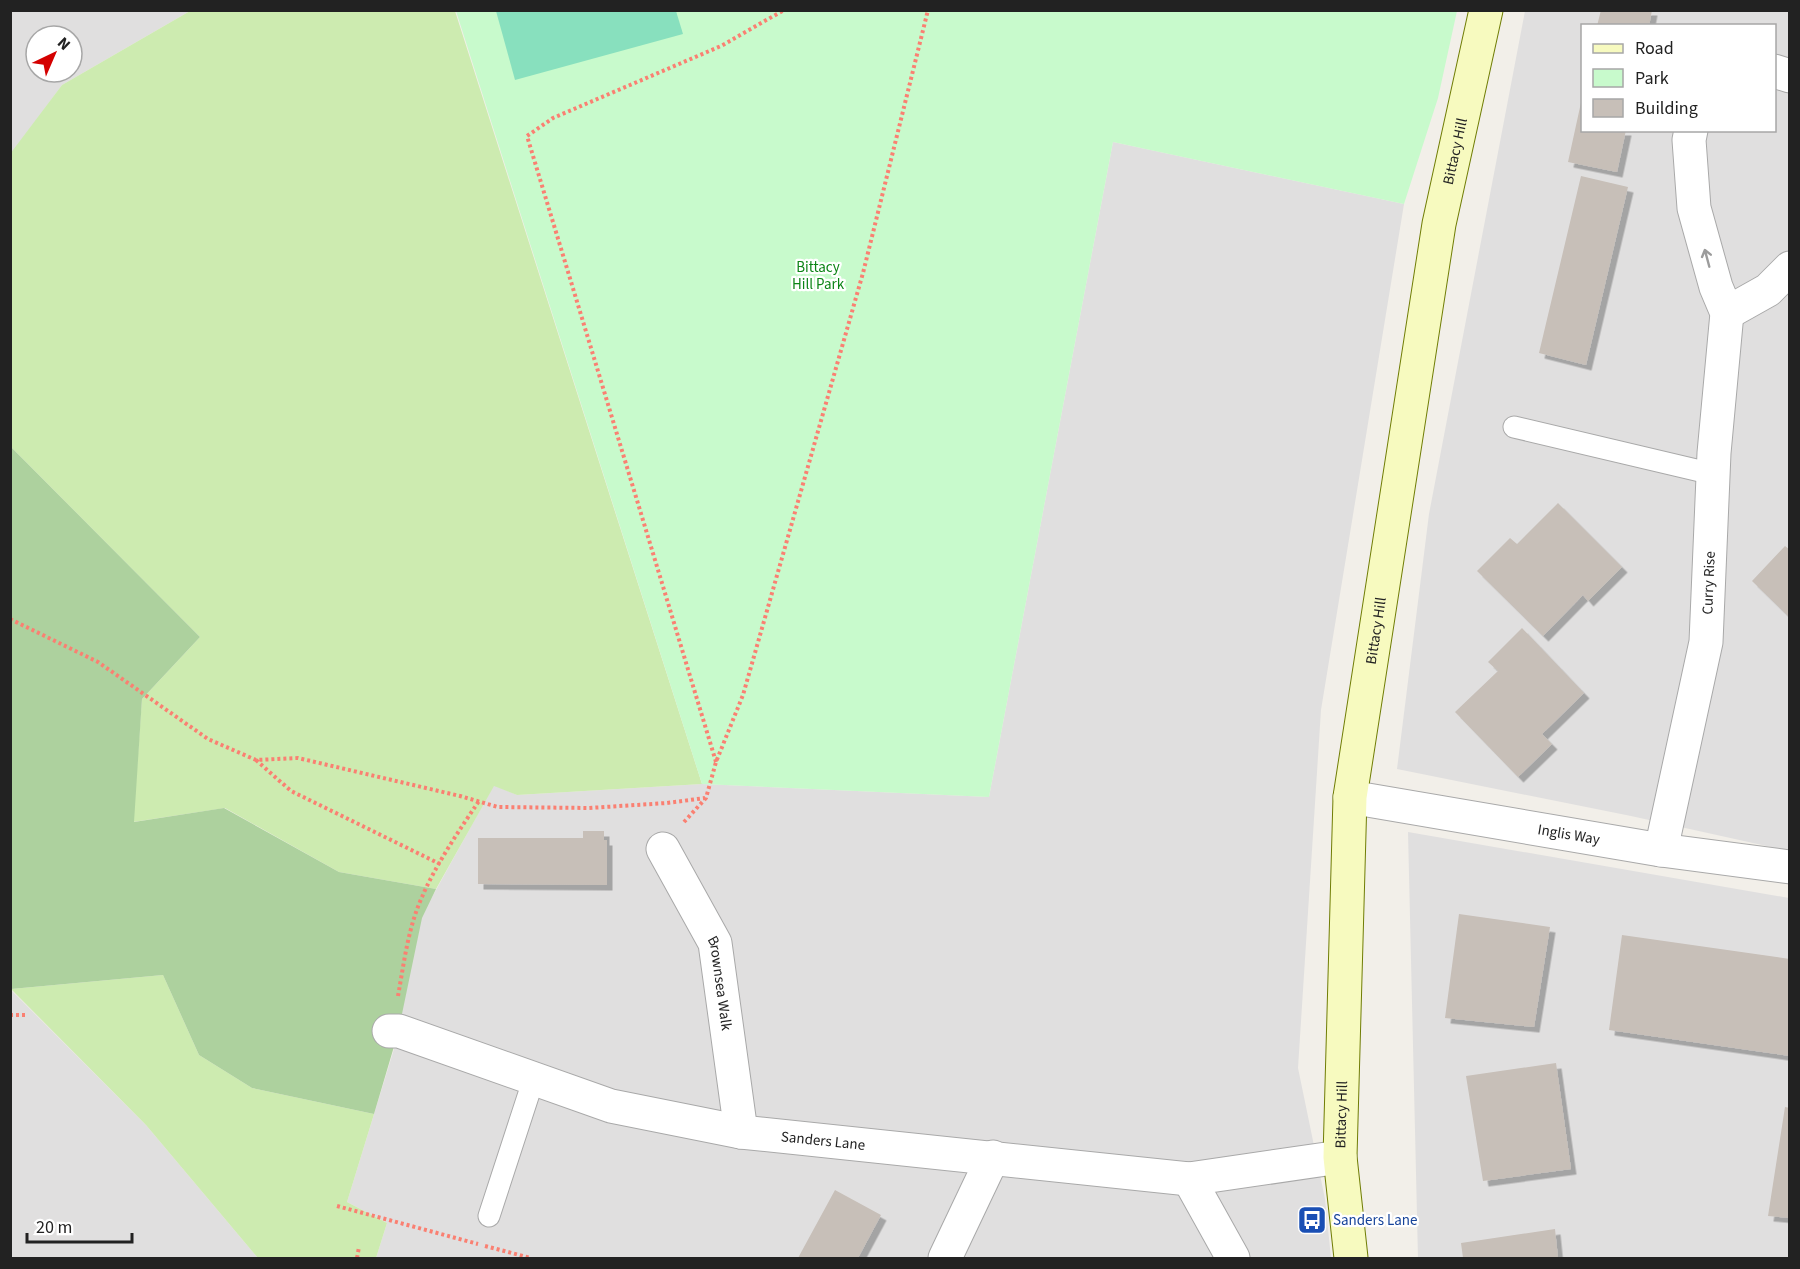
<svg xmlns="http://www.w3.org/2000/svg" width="1800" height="1269" font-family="'Source Sans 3',sans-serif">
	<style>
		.residential { fill: #e0dfdf; fill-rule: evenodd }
		.grass { fill: #cdebb0 }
		.forest { fill: #add19e }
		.park { fill: #c8facc }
		.pitch { fill: #88e0be }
		.building { fill: #c7bfb8; filter: url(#shadow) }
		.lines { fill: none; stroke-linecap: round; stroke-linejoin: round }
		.service-casing { stroke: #a9a9a9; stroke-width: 23 }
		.minor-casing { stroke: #a9a9a9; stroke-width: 35 }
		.secondary-casing { stroke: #707d05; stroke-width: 35 }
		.path { stroke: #fa8072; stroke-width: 4; stroke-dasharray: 3 3; stroke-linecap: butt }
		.service { stroke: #fff; stroke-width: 21 }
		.minor { stroke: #fff; stroke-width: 33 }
		.secondary { stroke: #f7fabf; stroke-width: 33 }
		.oneway { stroke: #9c9c9c }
		.labels { text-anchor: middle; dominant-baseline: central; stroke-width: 4.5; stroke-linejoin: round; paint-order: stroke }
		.street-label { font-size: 15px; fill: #222; stroke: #fff }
		.park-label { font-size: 15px; fill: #0c8416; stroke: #fff }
		.transit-label { font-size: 15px; fill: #164399; stroke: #fff; text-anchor: start }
	</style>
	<defs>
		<filter id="shadow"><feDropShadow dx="5.5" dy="5.5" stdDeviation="0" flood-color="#0004"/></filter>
	</defs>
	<rect width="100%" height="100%" fill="#f2efe9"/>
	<path class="residential" d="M11,11H190L62,85L11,154ZM36,36H72V72H36Z
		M1525,11H1789V851L1631,816L1397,769L1429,514ZM1582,26H1774V130H1582Z
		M1113,142L1404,204L1321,710L1298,1068L1325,1199L1331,1258H376L387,1223L347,1202L394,1049L421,917L494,785L517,795L702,784L989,797Z
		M1408,832L1789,898V1258H1418Z
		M10,989L146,1125L258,1258H11Z"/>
	<path class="grass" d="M190,11H455L702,784L517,795L494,786L436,889L339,872L225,808L133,822L142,699L200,637L11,447L10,154L62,85Z
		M163,975L199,1055L252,1088L374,1114L347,1202L387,1223L376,1258H258L146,1125L11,989Z"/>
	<path class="forest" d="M11,447L200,637L142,699L134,822L224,808L339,872L436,889L422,918L398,1033L374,1114L252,1088L199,1055L163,975L11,989Z"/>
	<path class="park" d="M456,11H1457L1438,98L1404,204L1113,142L989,797L702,784Z"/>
	<path class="pitch" d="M496,11H676L683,34L515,80Z"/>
	<path class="building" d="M1601,10H1652L1649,26H1597Z
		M1582,98V130H1626L1617,172L1568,162Z
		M1581,176L1628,187L1586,365L1539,353Z
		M1558,503L1622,567L1588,601L1583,595L1543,636L1477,571L1510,538L1517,544Z
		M1785,546L1790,550V618L1752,581Z
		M1522,628L1584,693L1542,734L1552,744L1518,777L1455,712L1498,671L1488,662Z
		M583,831H604V840H607V885L478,884V838H583Z
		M1459,914L1550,927L1534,1027L1445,1018Z
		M1622,935L1790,959V1056L1609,1030Z
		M1556,1063L1571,1169L1483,1181L1466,1076Z
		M1785,1107L1790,1108V1218L1768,1216Z
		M835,1190L881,1215L858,1258H798Z
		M1555,1229L1558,1258H1463L1461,1243Z"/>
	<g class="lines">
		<g class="service-casing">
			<path id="service" d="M1514,427L1713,474
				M489,1216L534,1078"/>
		</g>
		<g class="minor-casing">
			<g id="minor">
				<path d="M1774,71L1790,76"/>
				<path d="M1727,313L1768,290L1790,268"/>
				<path id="s1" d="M1350,797L1661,850L1790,867"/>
				<path id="s2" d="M663,849L715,943L741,1132"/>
				<path id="s3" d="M1661,850L1706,642L1714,453L1727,313L1716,287L1694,208L1689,140L1691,130"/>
				<path id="s4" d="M389,1031H399L611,1106L741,1132L1189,1179L1340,1157"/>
				<path d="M1189,1179L1233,1258"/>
				<path d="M945,1258L993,1157"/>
			</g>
		</g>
		<g class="secondary-casing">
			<g id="secondary">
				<path id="s5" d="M1351,1258L1340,1157L1350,797L1439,224L1486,10"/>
			</g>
		</g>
		<path class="path" d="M10,619L98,662L208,739L256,760L298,758L460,796L498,807L589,808L667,803L705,798
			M256,760L291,791L440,864
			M716,762L527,136L553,118L721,46L784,10
			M684,822L706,798L716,762L743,695L863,273L928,10
			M398,996C404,963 408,928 422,897C435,866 460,829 479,801
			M10,1015H26
			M337,1206L478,1244
			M485,1246L531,1258
			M357,1258L359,1247"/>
		<use href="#service" class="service"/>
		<use href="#minor" class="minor"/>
		<use href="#secondary" class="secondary"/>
	</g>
	<defs><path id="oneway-shaft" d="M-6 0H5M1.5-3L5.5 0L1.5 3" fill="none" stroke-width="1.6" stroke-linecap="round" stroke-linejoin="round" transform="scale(1.5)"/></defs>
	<use class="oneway" href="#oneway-shaft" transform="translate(1707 258) rotate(-105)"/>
	<defs>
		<g id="bus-square" transform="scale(1.5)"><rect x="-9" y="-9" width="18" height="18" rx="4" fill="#1a4fb4" stroke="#fff"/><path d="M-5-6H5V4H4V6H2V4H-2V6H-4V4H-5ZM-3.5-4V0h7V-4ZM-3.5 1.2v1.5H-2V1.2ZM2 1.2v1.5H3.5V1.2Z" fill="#fff"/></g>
	</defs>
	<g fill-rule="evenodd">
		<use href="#bus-square" x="1312" y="1220"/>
	</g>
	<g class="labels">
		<g class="street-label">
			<text stroke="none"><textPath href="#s5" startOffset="1116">Bittacy Hill</textPath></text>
			<text stroke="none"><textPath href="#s3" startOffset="272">Curry Rise</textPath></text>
			<text stroke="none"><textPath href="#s5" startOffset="630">Bittacy Hill</textPath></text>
			<text stroke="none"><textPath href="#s1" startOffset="222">Inglis Way</textPath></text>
			<text stroke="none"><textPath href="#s2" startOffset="148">Brownsea Walk</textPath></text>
			<text stroke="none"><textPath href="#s5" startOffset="144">Bittacy Hill</textPath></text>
			<text stroke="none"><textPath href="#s4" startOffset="450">Sanders Lane</textPath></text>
		</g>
		<g class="park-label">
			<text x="818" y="267">Bittacy<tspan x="818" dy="17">Hill Park</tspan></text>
		</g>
		<g class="transit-label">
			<text x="1333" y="1220">Sanders Lane</text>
		</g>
	</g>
	<rect width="1800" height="1269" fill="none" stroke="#222222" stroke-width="24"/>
	<rect x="1581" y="24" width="195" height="108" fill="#ffffff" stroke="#a7a7a7" stroke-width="1.5"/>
	<rect x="1593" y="44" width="30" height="9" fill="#f7fabf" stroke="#a7a7a7" stroke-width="1.5"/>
	<text x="1635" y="54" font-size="18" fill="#222222">Road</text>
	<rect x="1593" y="69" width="30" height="18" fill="#c8facc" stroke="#a7a7a7" stroke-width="1.5"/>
	<text x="1635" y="84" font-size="18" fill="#222222">Park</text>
	<rect x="1593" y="99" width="30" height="18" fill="#c7bfb8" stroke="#a7a7a7" stroke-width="1.5"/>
	<text x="1635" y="114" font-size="18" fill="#222222">Building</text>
	<g transform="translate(54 54) rotate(44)"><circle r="28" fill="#ffffff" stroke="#a7a7a7" stroke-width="1.5"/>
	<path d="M0-4.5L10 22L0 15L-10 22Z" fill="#d40000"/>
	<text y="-9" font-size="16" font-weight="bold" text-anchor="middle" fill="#222222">N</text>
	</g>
	<path d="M27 1233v9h105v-9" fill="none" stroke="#222222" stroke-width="3"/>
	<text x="36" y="1233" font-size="18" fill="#222222" stroke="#ffffff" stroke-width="4.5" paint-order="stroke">20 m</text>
</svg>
